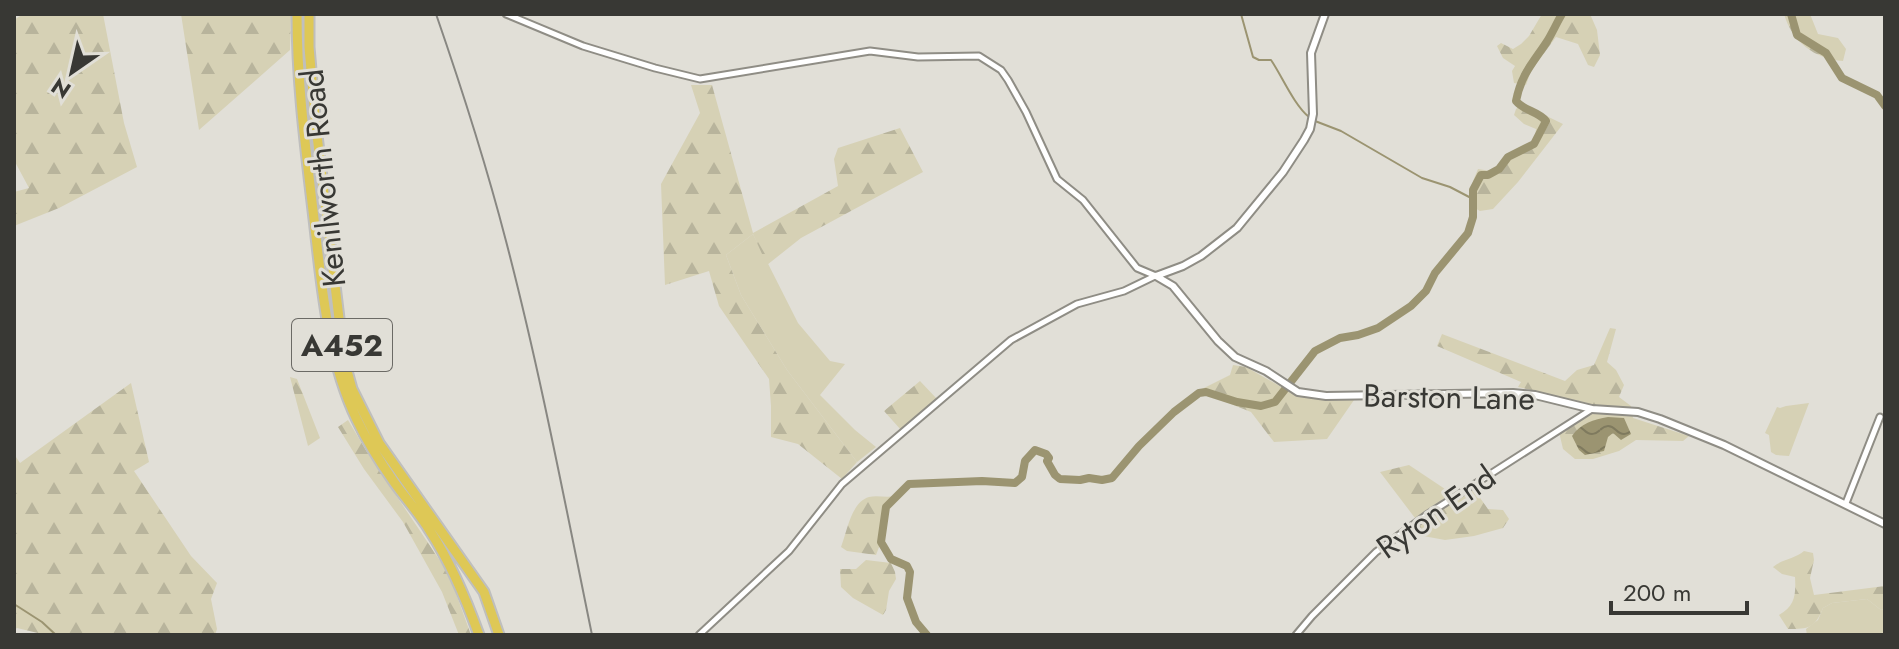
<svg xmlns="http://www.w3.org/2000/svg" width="1899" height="649" font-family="Jost,sans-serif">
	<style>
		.grass { fill: #d6d1b5 }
		.forest { fill: url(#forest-firs) }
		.water { fill: url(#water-waves) }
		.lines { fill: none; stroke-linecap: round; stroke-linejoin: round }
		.stream { stroke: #9b9471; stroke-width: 2 }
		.river { stroke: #9b9471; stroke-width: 8 }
		.minor-casing { stroke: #8f8d85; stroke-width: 9 }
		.tertiary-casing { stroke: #8f8d85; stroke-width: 10 }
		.trunk-casing { stroke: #bfbfbe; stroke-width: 13 }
		.minor { stroke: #fff; stroke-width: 5 }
		.tertiary { stroke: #fff; stroke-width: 6 }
		.trunk { stroke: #dec856; stroke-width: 9 }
		.rail { stroke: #888782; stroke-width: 2 }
		.labels { text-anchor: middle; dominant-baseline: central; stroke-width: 6; stroke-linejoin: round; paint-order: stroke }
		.shield { fill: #e1dfd7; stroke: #6b6a65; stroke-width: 2 }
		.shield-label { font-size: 30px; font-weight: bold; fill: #383834 }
		.street-label { font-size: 32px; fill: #383834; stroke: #e1dfd7 }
	</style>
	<defs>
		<pattern id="forest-firs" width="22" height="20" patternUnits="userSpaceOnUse" patternTransform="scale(2)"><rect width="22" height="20" fill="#d6d1b5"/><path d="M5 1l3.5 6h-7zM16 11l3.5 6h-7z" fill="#b8b49c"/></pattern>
		<pattern id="water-waves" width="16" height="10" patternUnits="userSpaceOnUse" patternTransform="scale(2)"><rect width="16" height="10" fill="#9b9471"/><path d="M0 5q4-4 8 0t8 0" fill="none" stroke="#7f7a5e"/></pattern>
	</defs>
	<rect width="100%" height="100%" fill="#e1dfd7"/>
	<path class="grass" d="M753,234L798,323L830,361L845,364L820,395L855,430L876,447L857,462L787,370L741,295L726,255Z
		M1809,403L1789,456L1776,455L1771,452L1769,435L1765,433L1777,407L1780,408L1786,406Z
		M1867,599L1881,610L1885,609V635H1807L1806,629L1818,620L1823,608L1832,603Z"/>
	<path class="forest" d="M23,14H103L124,123L137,167L59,208L14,226V192L29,188L14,160V20Z
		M181,14H291L290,50L199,130Z
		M1542,14H1590L1597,30L1600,55L1594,67L1588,65L1578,44L1556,37L1531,71L1526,85L1514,83L1512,71L1515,66L1503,58L1497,46L1501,43L1513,49L1521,44L1529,36Z
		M1784,14H1810L1818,34L1838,38L1846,49L1843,61C1815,59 1792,42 1784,14Z
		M691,85H712L753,233L838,186L834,159L838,148L900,128L923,172L801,238L767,265L753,234L726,255L741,295L787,370L857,462L842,479L798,444L771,437V406L769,379L719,306L709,271L665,285L661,184L700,113Z
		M1522,104L1563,124L1518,182L1493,209L1480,211L1469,205L1473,181L1478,169L1497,172L1505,165L1508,157L1534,144L1536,129L1524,124L1514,115L1516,109Z
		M1610,328L1616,329L1607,362L1616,370L1624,385L1619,397L1631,406L1633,418L1689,436L1683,441L1636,440L1619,451L1593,459H1575L1563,449L1559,432L1591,415L1587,403L1518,387L1521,382L1437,346L1442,334L1565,381L1577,370L1594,365Z
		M1233,365L1246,367L1299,397L1354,400L1327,439L1274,442L1251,412L1198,391L1230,375Z
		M290,377L297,379L320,438L308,446Z
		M920,381L937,399L901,430L884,411Z
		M131,383L149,462L134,471L191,556L217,583L211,599L217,629L215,635H46L17,628L14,630V454L20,463Z
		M348,420L367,452L449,574L471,635H459L442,592L403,522L364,469L338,427Z
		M1409,465L1448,491H1455L1415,518L1380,472Z
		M1473,488L1488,509L1503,510L1509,519L1503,528L1474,536L1445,540L1407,533Z
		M895,496L886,507L881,542L876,555L847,551L841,547C847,532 851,502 869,497C877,495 886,498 895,496Z
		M1804,551L1813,553L1814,560L1810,578L1814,595L1885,586V609L1881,610L1867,599L1832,603L1823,608C1815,628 1809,629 1788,629L1779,615C1795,606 1796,595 1795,577L1782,574L1773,567C1782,559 1795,559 1804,551Z
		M866,560L891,563L895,572L896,579L889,591L886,610L883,615L853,598L841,587L840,569H856Z"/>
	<path class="water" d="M1608,417L1624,418L1631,434L1621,440L1613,433L1608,437L1604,451L1585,455L1579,450L1572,436C1580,424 1594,419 1608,417Z"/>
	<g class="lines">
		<path class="stream" d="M1241,14L1253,57L1259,60H1271C1282,76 1294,105 1309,117
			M1315,121L1341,131L1422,178L1450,187L1473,199
			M14,604L42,622L56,635"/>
		<path class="river" d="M1791,14L1797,35L1826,53L1842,78L1877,95L1885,106
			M927,635L916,622L907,598L910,572L907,566L891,559L881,542L886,507L909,484L982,481L1015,483L1022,477L1025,461L1035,450L1046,454L1049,458L1047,461L1055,475L1060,479L1080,480L1089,478L1102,480L1112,478L1139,446L1174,412L1199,393L1206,392L1237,402L1261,406L1275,402L1315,351L1340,338L1358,335L1378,328L1411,306L1426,291L1435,273L1468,233L1473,217V190L1481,175H1488L1499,169L1508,157L1534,144L1546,121C1538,111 1524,111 1516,101C1521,75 1532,64 1546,43C1552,34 1556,24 1562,14"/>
		<g class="minor-casing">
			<path id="minor" d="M506,14L583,46L655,68L700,79L870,51L918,57L979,56L1001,70L1008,80L1026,112L1057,179L1083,200L1137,268L1156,276
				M1846,503L1880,417
				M699,635L789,551L842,484L1011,340L1077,304L1124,291L1155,276
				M1296,635L1312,616L1376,552L1428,514L1592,409"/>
		</g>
		<g class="tertiary-casing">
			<path id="tertiary" d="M1156,276L1173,286L1218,341L1235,357L1266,371L1298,392L1326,396L1513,393L1535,395L1592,409L1638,412L1660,419L1724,445L1885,524
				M1156,276L1183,266L1201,256L1237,228L1283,172L1304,140L1310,129L1313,114L1311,53L1325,14"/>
		</g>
		<g class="trunk-casing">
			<path id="trunk" d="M297,14C297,83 306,151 314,219C322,287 327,357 357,420C367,441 380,462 394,482C406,499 420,514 430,531C451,563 466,599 479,635
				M309,14V47L316,127L344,360L352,389L379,443L484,592L499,635"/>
		</g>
		<use href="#minor" class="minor"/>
		<use href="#tertiary" class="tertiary"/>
		<use href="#trunk" class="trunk"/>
		<path class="rail" d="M436,14C462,89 486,164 506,241C540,371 565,503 592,635"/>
	</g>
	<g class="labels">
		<rect class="shield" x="292" y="319" width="100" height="52" rx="6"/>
		<g class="shield-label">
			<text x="342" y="345">A452</text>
		</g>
		<g class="street-label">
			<text transform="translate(323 178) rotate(-96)">Kenilworth Road</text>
			<text transform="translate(1449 397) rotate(1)">Barston Lane</text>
			<text transform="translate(1436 512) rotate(-35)">Ryton End</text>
		</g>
	</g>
	<rect width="1899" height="649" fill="none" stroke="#383834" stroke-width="32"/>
	<g transform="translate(72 72) rotate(214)" stroke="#e1dfd7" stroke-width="6" paint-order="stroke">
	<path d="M0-6L14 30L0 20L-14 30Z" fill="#383834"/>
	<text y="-12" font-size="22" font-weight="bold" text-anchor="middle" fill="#383834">N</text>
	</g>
	<path d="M1611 601v12h136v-12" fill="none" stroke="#383834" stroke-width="4"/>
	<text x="1623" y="601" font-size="24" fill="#383834" stroke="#e1dfd7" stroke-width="6" paint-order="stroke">200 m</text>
</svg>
